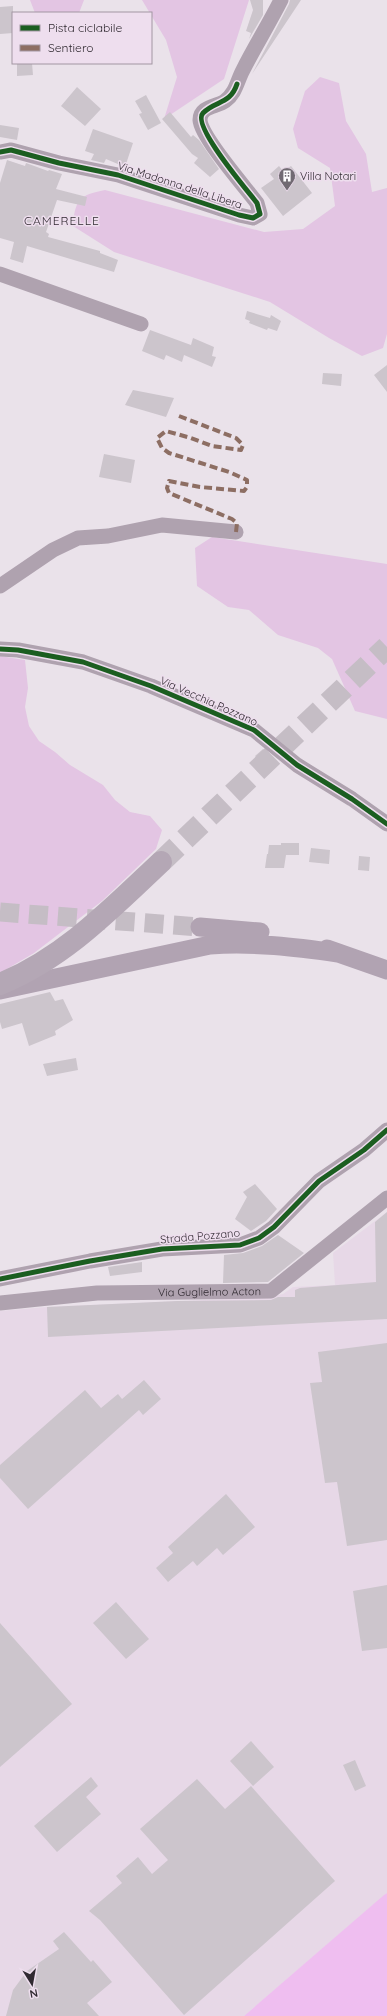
<svg xmlns="http://www.w3.org/2000/svg" width="387" height="2016" font-family="Quicksand,sans-serif">
	<style>
		.built { fill: #e7d8e7 }
		.green { fill: #e3c5e3 }
		.water { fill: #efbef0 }
		.building { fill: #ccc5cc }
		.lines { fill: none; stroke-linecap: round; stroke-linejoin: round }
		.major-tunnel { stroke: #c5bdc5; stroke-width: 19; stroke-dasharray: 19 10; stroke-linecap: butt }
		.highway-tunnel { stroke: #c5bdc5; stroke-width: 22; stroke-dasharray: 22 11; stroke-linecap: butt }
		.minor { stroke: #afa2af; stroke-width: 15 }
		.major { stroke: #b1a3b2; stroke-width: 19 }
		.highway { stroke: #b4a7b5; stroke-width: 22 }
		.quiet { stroke: #8d6e63; stroke-width: 4; stroke-dasharray: 8 4; stroke-linecap: butt }
		.cycleway-casing { stroke: #eedeee; stroke-width: 8 }
		.cycleway { stroke: #1b5e20; stroke-width: 5 }
		.labels { text-anchor: middle; dominant-baseline: central; stroke-width: 3; stroke-linejoin: round; paint-order: stroke }
		.poi-label { font-size: 11px; fill: #302a31; stroke: #eedeee; text-anchor: start }
		.street-label { font-size: 11px; fill: #302a31; stroke: #eedeee }
		.neighbourhood-label { font-size: 12px; letter-spacing: 1px; fill: #302a31; stroke: #eedeee }
	</style>
	<rect width="100%" height="100%" fill="#eae2ea"/>
	<path class="built" d="M387,1212V1893L244,2016H0V1311L47,1307L270,1297L283,1294L293,1287L335,1285L333,1253Z"/>
	<path class="green" d="M30,0H84L79,13H35Z
		M142,0H249L224,79L164,119L177,77L166,40Z
		M320,77L339,83L346,121L366,154L372,192L387,188V334L383,348L362,356L329,338L270,302L114,252L73,226C75,200 79,195 105,190L264,232L303,229L335,206L330,168L298,148L293,129L305,91Z
		M212,537L387,564V719L355,711L332,659L318,648L278,635L249,610L228,607L197,586L195,548Z
		M0,656L25,660L28,688L25,707L29,726L39,741L55,752L70,765L103,785L115,800L130,812L150,816L162,830L156,849L102,901L34,953L0,973Z"/>
	<path class="water" d="M387,1893V2016H244L384,1895Z"/>
	<path class="building" d="M250,0H263V15L249,39L251,33L246,31L253,10Z
		M290,0H301L252,74L289,4Z
		M13,6V33L0,34V7Z
		M17,63H32L33,75L17,76Z
		M77,87L101,109L85,126L61,106Z
		M146,95L161,123L148,130L139,114L142,113L135,101Z
		M170,112L191,137L193,135L199,140L219,169L210,177L194,163L198,158L192,154L162,119Z
		M0,125L19,128L17,140L0,137Z
		M93,129L133,143L125,167L106,159L104,163L91,160L94,154L85,151Z
		M7,160L25,166L26,163L48,171L49,170L62,174L56,189L87,197L85,206L57,200L46,232L49,234L48,237L100,251V253L118,260L114,272L27,246L23,263L10,259L14,242L0,238V183Z
		M279,166L283,171L291,166L312,193L283,216L261,188L274,179L270,174Z
		M247,311L270,318L271,315L281,321L277,331L268,328L267,330L249,323L250,321L245,319Z
		M150,330L191,345L193,338L214,347L212,356L216,357L212,367L184,355L182,362L166,355L164,360L142,351Z
		M387,365V392L374,375Z
		M323,373L342,374L341,386L322,384Z
		M133,390L174,398L166,417L125,405Z
		M104,454L135,460L131,483L99,477Z
		M263,749L274,758L265,766L255,756Z
		M281,843H299V855H286L284,868H265L267,854H268L269,845H281Z
		M311,848L330,850L329,864L309,862Z
		M359,856L370,857L369,871L358,870Z
		M50,992L55,1001L63,999L73,1020L55,1031L56,1035L29,1046L22,1023L2,1029L0,1022V1004Z
		M76,1058L78,1070L47,1076L43,1064Z
		M255,1184L277,1209L266,1221L251,1231L235,1219L247,1197L243,1192Z
		M387,1212V1319L48,1337L47,1307L177,1301L271,1300L278,1297H295V1290L300,1288L376,1282L375,1222Z
		M278,1235L304,1253L268,1282L223,1283L224,1255L243,1253L262,1246Z
		M142,1262V1272L110,1276L108,1267Z
		M387,1343V1540L347,1546L337,1482L325,1483L310,1383L322,1382L318,1352Z
		M144,1380L161,1399L143,1415L139,1410L28,1509L0,1478V1465L85,1390L101,1408L118,1394L122,1399Z
		M226,1494L255,1527L223,1555L217,1548L197,1566L193,1561L168,1582L156,1568L173,1553L168,1547Z
		M387,1585V1648L362,1651L353,1591Z
		M116,1602L149,1639L126,1659L93,1623Z
		M0,1623L72,1704L0,1767Z
		M251,1741L274,1767L253,1786L230,1761Z
		M355,1760L366,1786L355,1791L343,1765Z
		M91,1777L98,1786L86,1797L101,1814L57,1852L34,1826Z
		M197,1779L225,1809L251,1786L335,1881L184,2015L100,1920L89,1911L122,1883L116,1876L138,1857L152,1874L168,1860L140,1829Z
		M64,1932L91,1962L93,1960L112,1982L87,2003L99,2016H6L13,1990L27,1971L59,1949L53,1941Z"/>
	<g class="lines">
		<path class="major-tunnel" d="M0,912L200,927"/>
		<path class="highway-tunnel" d="M161,862L387,647"/>
		<g class="minor">
			<path d="M0,152L11,150L59,163L118,175L239,215L253,218L260,214L257,203C245,187 201,137 200,120C200,106 217,107 225,101C236,93 237,81 243,70C255,46 269,24 281,0"/>
			<path d="M0,274L141,324"/>
			<path d="M0,586L53,550L78,538L108,536L162,525L236,532"/>
			<path d="M0,649L18,650L83,662L151,686L254,730L297,765L352,799L387,824"/>
			<path d="M0,1279L90,1261L162,1249L240,1245L259,1238L274,1227L319,1181L364,1150L387,1130"/>
			<path id="s1" d="M0,1303L97,1293L271,1291L387,1198"/>
		</g>
		<path class="major" d="M200,927L260,932
			M327,949L387,970
			M0,990L210,945C254,942 295,947 338,953"/>
		<path class="highway" d="M0,984C64,958 111,909 161,862"/>
		<path class="quiet" d="M179,416L236,438L243,445L241,450L212,446L191,438L166,431L157,438L162,448L169,453L229,472L247,480V487L244,491L200,487L169,481L167,488L169,493L232,519L237,523L236,532"/>
		<g class="cycleway-casing">
			<path id="cycleway" d="M0,152L11,150L59,163L118,175L239,215L253,218L260,214L257,203C247,190 191,125 203,113C216,100 230,105 237,84
				M0,649L18,650L83,662L151,686L254,730L297,765L352,799L387,824
				M0,1279L90,1261L162,1249L240,1245L259,1238L274,1227L319,1181L364,1150L387,1130"/>
		</g>
		<use href="#cycleway" class="cycleway"/>
	</g>
	<defs>
		<g id="building-pin" transform="scale(0.9)"><path d="M0 17L-7.5 6A9.5 9.5 0 1 1 7.5 6Z" fill="#716a72" stroke="#eedeee"/><path d="M-4-6H4V6H1V3H-1V6H-4ZM-2.5-4.3h1.7v1.8h-1.7ZM.8-4.3h1.7v1.8H.8ZM-2.5-1h1.7V.8h-1.7ZM.8-1h1.7V.8H.8Z" fill="#fff"/></g>
	</defs>
	<g fill-rule="evenodd">
		<use href="#building-pin" x="287" y="176"/>
	</g>
	<g class="labels">
		<g class="poi-label">
			<text x="300" y="176">Villa Notari</text>
		</g>
		<g class="street-label">
			<text transform="translate(180 185) rotate(18)">Via Madonna della Libera</text>
			<text transform="translate(209 701) rotate(24)">Via Vecchia Pozzano</text>
			<text transform="translate(200 1236) rotate(-5)">Strada Pozzano</text>
			<text stroke="none"><textPath href="#s1" startOffset="210">Via Guglielmo Acton</textPath></text>
		</g>
		<g class="neighbourhood-label">
			<text x="62" y="220">CAMERELLE</text>
		</g>
	</g>
	<rect x="12" y="12" width="140" height="52" fill="#eedeee" stroke="#a296a2"/>
	<rect x="20" y="25" width="20" height="6" fill="#1b5e20" stroke="#a296a2"/>
	<text x="48" y="32" font-size="12" fill="#302a31">Pista ciclabile</text>
	<rect x="20" y="45" width="20" height="6" fill="#8d6e63" stroke="#a296a2"/>
	<text x="48" y="52" font-size="12" fill="#302a31">Sentiero</text>
	<g transform="translate(32 1984) rotate(169)" stroke="#eedeee" stroke-width="3" paint-order="stroke">
	<path d="M0-3L7 15L0 10L-7 15Z" fill="#302a31"/>
	<text y="-6" font-size="11" font-weight="bold" text-anchor="middle" fill="#302a31">N</text>
	</g>
</svg>
